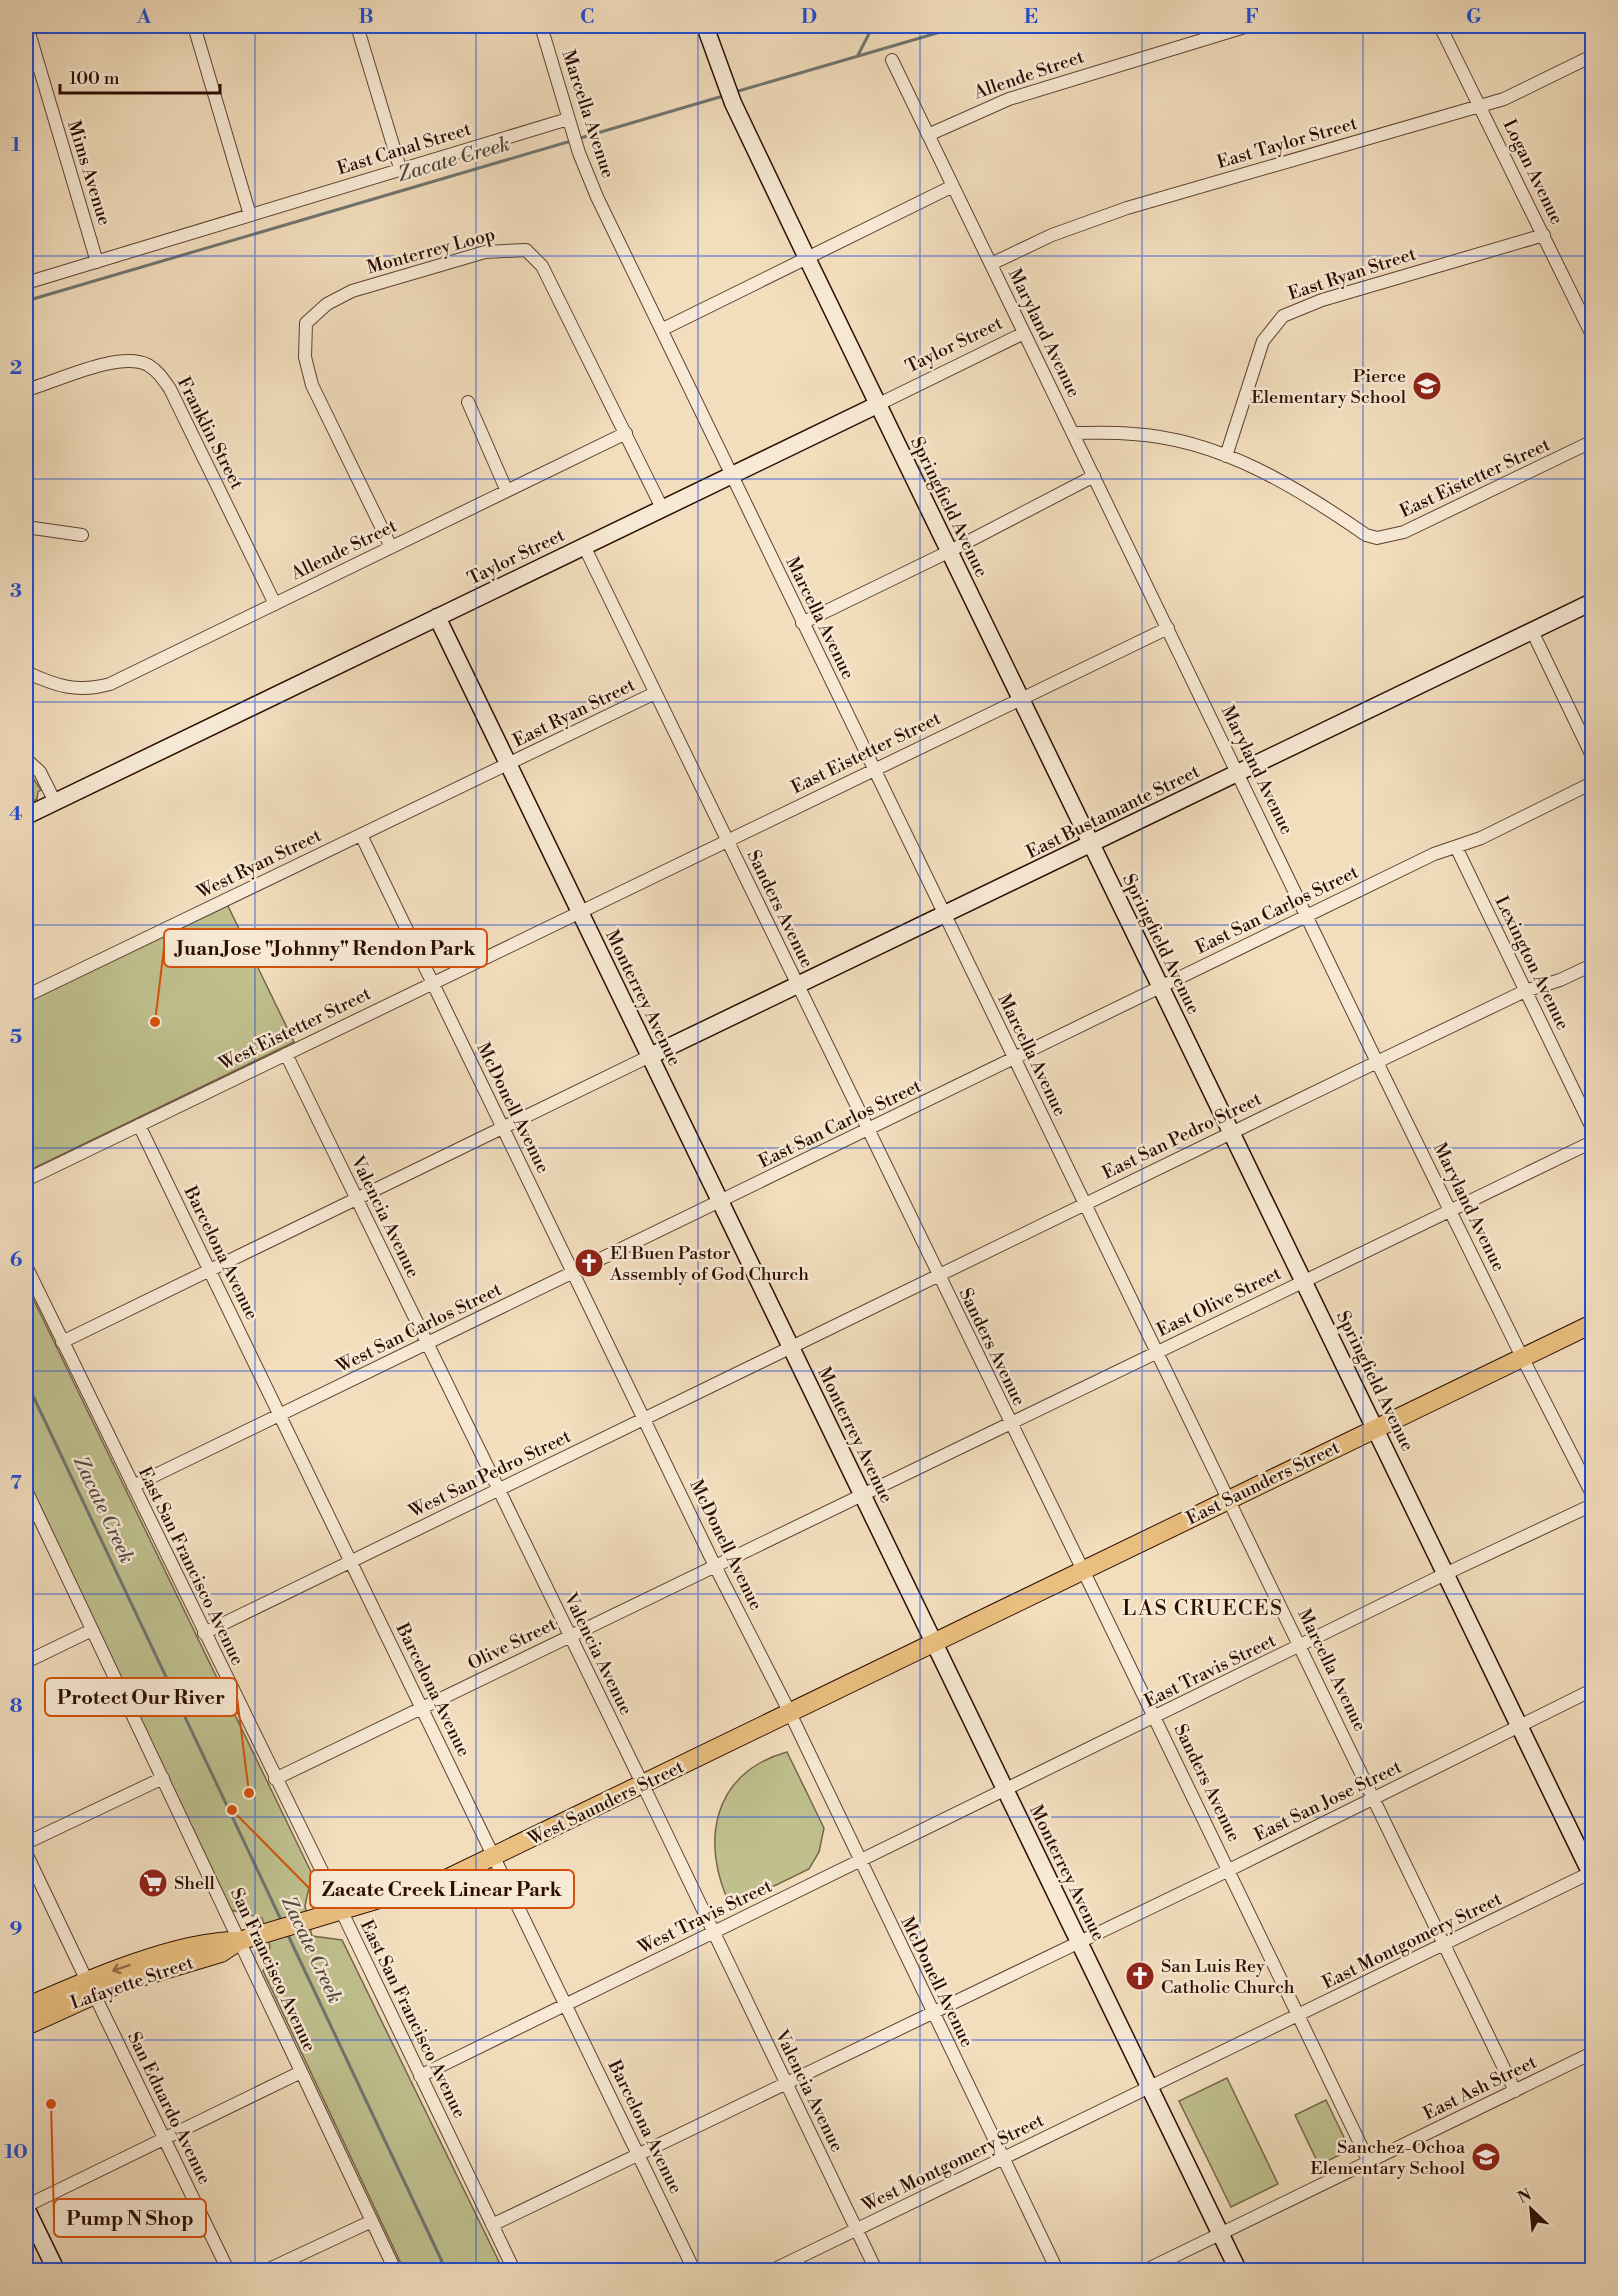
<svg xmlns="http://www.w3.org/2000/svg" width="1618" height="2296" font-family="'Libre Bodoni',serif">
	<style>
		.green { fill: #bfc08e; stroke: #766648; stroke-width: 1.5 }
		.lines { fill: none; stroke-linecap: round; stroke-linejoin: round }
		.stream { stroke: #707570; stroke-width: 3 }
		.street-casing { stroke: #5e4131; stroke-width: 14 }
		.secondary-casing { stroke: #2c0d02; stroke-width: 19 }
		.primary-casing { stroke: #2c0d02; stroke-width: 20 }
		.street { stroke: #f7e9d4; stroke-width: 12 }
		.secondary { stroke: #f7e9d4; stroke-width: 16 }
		.primary { stroke: #e9be7e; stroke-width: 18 }
		.oneway { stroke: #946e46 }
		.grid { fill: none; stroke: #1d4ed8; stroke-width: 1.5; stroke-opacity: 0.55 }
		.labels { text-anchor: middle; dominant-baseline: central; stroke-width: 5; stroke-linejoin: round; paint-order: stroke }
		.street-label { font-size: 18px; fill: #2c0d02; stroke: #f7e9d4 }
		.poi-label { font-size: 18px; fill: #2c0d02; stroke: #f7e9d4; text-anchor: start }
		.water-label { font-size: 20px; font-style: italic; fill: #544a42; stroke: #f7e9d4 }
		.quarter-label { font-size: 21px; letter-spacing: 1.5px; fill: #2c0d02; stroke: #f7e9d4 }
		.leader { fill: none; stroke: #d5510b; stroke-width: 2 }
		.callout-dot { fill: #d5510b; stroke: #f7e9d4; stroke-width: 2 }
		.callout { fill: #f7e9d4; stroke: #d5510b; stroke-width: 2 }
		.callout-label { font-size: 20px; text-anchor: middle; font-weight: bold; fill: #2c0d02 }
		.neatline { fill: none; stroke: #1d4ed8; stroke-width: 2 }
		.grid-label { font-size: 20px; text-anchor: middle; font-weight: bold; fill: #1d4ed8 }
	</style>
	<rect width="100%" height="100%" fill="#f2ddbd"/>
	<filter id="stains"><feTurbulence type="fractalNoise" baseFrequency=".00333" numOctaves="4"/><feColorMatrix values="0 0 0 0 .2 0 0 0 0 .09 0 0 0 0 .02 0 0 0 .5 -.17"/></filter>
	<radialGradient id="worn" r=".72"><stop offset=".6" stop-color="#630" stop-opacity="0"/><stop offset="1" stop-color="#630" stop-opacity=".3"/></radialGradient>
	<path class="green" d="M26,768L41,790L38,792L37,799L26,805Z
		M227,904L294,1042L26,1172V1001Z
		M26,1284L312,1874L305,1906L312,1936L342,1940L503,2270H404L263,1971L270,1947L262,1918L231,1910L26,1477Z
		M787,1752L824,1828L819,1852L809,1869L731,1907C700,1844 711,1773 787,1752Z
		M1227,2078L1278,2184L1231,2207L1179,2101Z
		M1326,2100L1350,2150L1319,2165L1295,2115Z"/>
	<g class="lines">
		<path class="stream" d="M858,55L873,26
			M735,92L961,26
			M577,139L723,96
			M26,301L571,141
			M26,1381L282,1922
			M287,1933L446,2270"/>
		<g class="street-casing">
			<path id="street" d="M27,26L97,262
				M194,26L250,215
				M357,26L400,168
				M541,26L579,153L597,197L1515,2091
				M1440,26L1592,335
				M892,60L1377,1062L1522,1357L1592,1494
				M928,135L1009,99L1248,26
				M991,264L1052,235L1127,208L1504,99L1592,56
				M26,283L568,119
				M663,329L953,186
				M26,390C56,382 119,350 148,365C158,371 163,379 170,389L275,604
				M468,402L506,489
				M877,405L1024,333
				M1073,433C1093,433 1113,432 1133,434C1219,439 1297,487 1366,535L1377,538L1404,532L1591,442
				M1226,456L1263,341L1283,316L1322,300L1544,235
				M26,527L82,535
				M584,546C846,1085 1110,1622 1369,2162
				M391,547L312,385L305,357L306,323L327,304L352,291L485,252L526,250L542,266L662,508
				M802,623L948,552L1094,476
				M1532,631L1592,756
				M26,672C56,686 77,693 110,684L626,433
				M26,759L40,772L55,802
				M361,835L715,1566L790,1713L1057,2270
				M1456,847L1592,1128
				M26,996L655,693
				M286,1054L643,1785L876,2270
				M139,1125L694,2270
				M26,1180L1168,628
				M26,1266L342,1912L514,2270
				M62,1342L650,1056
				M133,1486L1434,854L1481,838L1592,783
				M26,1490L395,2270
				M204,1633L1377,1062L1525,991L1560,980L1592,965
				M26,1662L92,1630
				M275,1779L1592,1142
				M26,1843L163,1778
				M26,1853L87,1981
				M94,1994L228,2270
				M420,2076L1445,1574L1592,1505
				M26,2206L301,2072
				M492,2225L1229,1870L1592,1690
				M267,2270L372,2221
				M773,2270L1592,1872
				M1146,2270L1592,2053"/>
		</g>
		<g class="secondary-casing">
			<path id="secondary" d="M705,26L733,103L806,256L1592,1876
				M437,617L1238,2270
				M26,816L877,405
				M650,1056L1592,602
				M26,2208L56,2270"/>
		</g>
		<g class="primary-casing">
			<path id="primary" d="M26,2007C83,1982 177,1940 239,1941L446,1879L1592,1324
				M26,2026L121,1983L221,1953L239,1941"/>
		</g>
		<use href="#street" class="street"/>
		<use href="#secondary" class="secondary"/>
		<use href="#primary" class="primary"/>
	</g>
	<defs><path id="oneway-shaft" d="M-6 0H5M1.5-3L5.5 0L1.5 3" fill="none" stroke-width="1.6" stroke-linecap="round" stroke-linejoin="round" transform="scale(1.5)"/></defs>
	<use class="oneway" href="#oneway-shaft" transform="translate(121 1968) rotate(161)"/>
	<path class="grid" d="M255,26V2270M476,26V2270M698,26V2270M920,26V2270M1142,26V2270M1363,26V2270M26,256H1592M26,479H1592M26,702H1592M26,925H1592M26,1148H1592M26,1371H1592M26,1594H1592M26,1817H1592M26,2040H1592"/>
	<defs>
		<g id="school-disc" transform="scale(1.5)"><circle r="9.5" fill="#8f2418" stroke="#f7e9d4"/><path d="M0-5L7-2L0 1L-7-2ZM-4 1L0 2.5L4 1V4Q0 6-4 4Z" fill="#fff"/></g>
		<g id="church-disc" transform="scale(1.5)"><circle r="9.5" fill="#8f2418" stroke="#f7e9d4"/><path d="M-1.2-6h2.4v3.5h3.3v2.4h-3.3V6h-2.4V-.1h-3.3v-2.4h3.3Z" fill="#fff"/></g>
		<g id="supermarket-disc" transform="scale(1.5)"><circle r="9.5" fill="#8f2418" stroke="#f7e9d4"/><path d="M-6-5.5h2.5l.6 2H6L4.5 2H-2.5L-4.4-4H-6ZM-1.5 3.2a1.3 1.3 0 1 0 .1 0ZM3 3.2a1.3 1.3 0 1 0 .1 0Z" fill="#fff"/></g>
	</defs>
	<g fill-rule="evenodd">
		<use href="#school-disc" x="1427" y="386"/>
		<use href="#church-disc" x="589" y="1263"/>
		<use href="#supermarket-disc" x="153" y="1883"/>
		<use href="#church-disc" x="1140" y="1976"/>
		<use href="#school-disc" x="1486" y="2157"/>
	</g>
	<g class="labels">
		<g class="street-label">
			<text transform="translate(1029 75) rotate(-19)">Allende Street</text>
			<text transform="translate(588 114) rotate(72)">Marcella Avenue</text>
			<text transform="translate(1287 143) rotate(-16)">East Taylor Street</text>
			<text transform="translate(404 149) rotate(-17)">East Canal Street</text>
			<text transform="translate(1533 172) rotate(64)">Logan Avenue</text>
			<text transform="translate(89 173) rotate(73)">Mims Avenue</text>
			<text transform="translate(431 251) rotate(-15)">Monterrey Loop</text>
			<text transform="translate(1352 274) rotate(-18)">East Ryan Street</text>
			<text transform="translate(1044 333) rotate(64)">Maryland Avenue</text>
			<text transform="translate(954 345) rotate(-26)">Taylor Street</text>
			<text transform="translate(210 433) rotate(63)">Franklin Street</text>
			<text transform="translate(1475 478) rotate(-25)">East Eistetter Street</text>
			<text transform="translate(949 507) rotate(64)">Springfield Avenue</text>
			<text transform="translate(344 550) rotate(-26)">Allende Street</text>
			<text transform="translate(516 557) rotate(-26)">Taylor Street</text>
			<text transform="translate(820 618) rotate(64)">Marcella Avenue</text>
			<text transform="translate(574 713) rotate(-26)">East Ryan Street</text>
			<text transform="translate(866 753) rotate(-26)">East Eistetter Street</text>
			<text transform="translate(1257 770) rotate(64)">Maryland Avenue</text>
			<text transform="translate(1113 812) rotate(-26)">East Bustamante Street</text>
			<text transform="translate(259 864) rotate(-26)">West Ryan Street</text>
			<text transform="translate(780 909) rotate(64)">Sanders Avenue</text>
			<text transform="translate(1277 910) rotate(-26)">East San Carlos Street</text>
			<text transform="translate(1161 944) rotate(64)">Springfield Avenue</text>
			<text transform="translate(1532 963) rotate(64)">Lexington Avenue</text>
			<text transform="translate(643 998) rotate(64)">Monterrey Avenue</text>
			<text transform="translate(295 1029) rotate(-26)">West Eistetter Street</text>
			<text transform="translate(1032 1055) rotate(64)">Marcella Avenue</text>
			<text transform="translate(513 1108) rotate(64)">McDonell Avenue</text>
			<text transform="translate(840 1124) rotate(-26)">East San Carlos Street</text>
			<text transform="translate(1182 1136) rotate(-26)">East San Pedro Street</text>
			<text transform="translate(1469 1207) rotate(64)">Maryland Avenue</text>
			<text transform="translate(385 1217) rotate(64)">Valencia Avenue</text>
			<text transform="translate(221 1253) rotate(64)">Barcelona Avenue</text>
			<text transform="translate(1219 1302) rotate(-26)">East Olive Street</text>
			<text transform="translate(419 1328) rotate(-26)">West San Carlos Street</text>
			<text transform="translate(992 1347) rotate(64)">Sanders Avenue</text>
			<text transform="translate(1375 1381) rotate(64)">Springfield Avenue</text>
			<text transform="translate(855 1435) rotate(64)">Monterrey Avenue</text>
			<text transform="translate(490 1474) rotate(-26)">West San Pedro Street</text>
			<text transform="translate(1263 1483) rotate(-26)">East Saunders Street</text>
			<text transform="translate(726 1545) rotate(64)">McDonell Avenue</text>
			<text transform="translate(191 1566) rotate(64)">East San Francisco Avenue</text>
			<text transform="translate(512 1644) rotate(-26)">Olive Street</text>
			<text transform="translate(598 1654) rotate(64)">Valencia Avenue</text>
			<text transform="translate(1332 1670) rotate(64)">Marcella Avenue</text>
			<text transform="translate(1210 1671) rotate(-26)">East Travis Street</text>
			<text transform="translate(433 1690) rotate(64)">Barcelona Avenue</text>
			<text transform="translate(1207 1783) rotate(64)">Sanders Avenue</text>
			<text transform="translate(1328 1801) rotate(-26)">East San Jose Street</text>
			<text transform="translate(606 1803) rotate(-26)">West Saunders Street</text>
			<text transform="translate(1067 1873) rotate(64)">Monterrey Avenue</text>
			<text transform="translate(705 1917) rotate(-26)">West Travis Street</text>
			<text transform="translate(1412 1941) rotate(-26)">East Montgomery Street</text>
			<text transform="translate(273 1970) rotate(65)">San Francisco Avenue</text>
			<text transform="translate(937 1982) rotate(64)">McDonell Avenue</text>
			<text transform="translate(132 1983) rotate(-19)">Lafayette Street</text>
			<text transform="translate(413 2019) rotate(64)">East San Francisco Avenue</text>
			<text transform="translate(1480 2088) rotate(-26)">East Ash Street</text>
			<text transform="translate(809 2091) rotate(64)">Valencia Avenue</text>
			<text transform="translate(169 2108) rotate(64)">San Eduardo Avenue</text>
			<text transform="translate(645 2127) rotate(64)">Barcelona Avenue</text>
			<text transform="translate(953 2163) rotate(-26)">West Montgomery Street</text>
		</g>
		<g class="poi-label">
			<text x="1406" y="376" text-anchor="end">Pierce<tspan x="1406" dy="21">Elementary School</tspan></text>
			<text x="610" y="1253">El Buen Pastor<tspan x="610" dy="21">Assembly of God Church</tspan></text>
			<text x="174" y="1883">Shell</text>
			<text x="1161" y="1966">San Luis Rey<tspan x="1161" dy="21">Catholic Church</tspan></text>
			<text x="1465" y="2147" text-anchor="end">Sanchez-Ochoa<tspan x="1465" dy="21">Elementary School</tspan></text>
		</g>
		<g class="water-label">
			<text transform="translate(454 160) rotate(-16)">Zacate Creek</text>
			<text transform="translate(103 1510) rotate(65)">Zacate Creek</text>
			<text transform="translate(311 1950) rotate(65)">Zacate Creek</text>
		</g>
		<g class="quarter-label">
			<text x="1203" y="1609">LAS CRUECES</text>
		</g>
	</g>
	<path class="leader" d="M155 1022L164 948M249 1793L237 1697M232 1810L310 1889M51 2104L54 2218"/>
	<g class="callout-dot">
		<circle cx="155" cy="1022" r="6"/>
		<circle cx="249" cy="1793" r="6"/>
		<circle cx="232" cy="1810" r="6"/>
		<circle cx="51" cy="2104" r="6"/>
	</g>
	<g class="callout">
		<rect x="164" y="929" width="323" height="38" rx="6"/>
		<rect x="45" y="1678" width="192" height="38" rx="6"/>
		<rect x="310" y="1870" width="264" height="38" rx="6"/>
		<rect x="54" y="2199" width="152" height="38" rx="6"/>
	</g>
	<g class="callout-label">
		<text x="326" y="955">Juan Jose "Johnny" Rendon Park</text>
		<text x="141" y="1704">Protect Our River</text>
		<text x="442" y="1896">Zacate Creek Linear Park</text>
		<text x="130" y="2225">Pump N Shop</text>
	</g>
	<rect width="1618" height="2296" fill="none" stroke="#f2ddbd" stroke-width="66"/>
	<g transform="translate(1531 2209) rotate(334)" stroke="#f7e9d4" stroke-width="4.5" paint-order="stroke">
	<path d="M0-4.5L10 22L0 15L-10 22Z" fill="#2c0d02"/>
	<text y="-9" font-size="16" font-weight="bold" text-anchor="middle" fill="#2c0d02">N</text>
	</g>
	<path d="M60 84v9h160v-9" fill="none" stroke="#2c0d02" stroke-width="3"/>
	<text x="69" y="84" font-size="18" fill="#2c0d02" stroke="#f7e9d4" stroke-width="4.5" paint-order="stroke">100 m</text>
	<rect x="33" y="33" width="1552" height="2230" class="neatline"/>
	<g class="grid-label">
		<text x="144" y="23">A</text>
		<text x="366" y="23">B</text>
		<text x="587" y="23">C</text>
		<text x="809" y="23">D</text>
		<text x="1031" y="23">E</text>
		<text x="1252" y="23">F</text>
		<text x="1474" y="23">G</text>
		<text x="16" y="151">1</text>
		<text x="16" y="374">2</text>
		<text x="16" y="597">3</text>
		<text x="16" y="820">4</text>
		<text x="16" y="1043">5</text>
		<text x="16" y="1266">6</text>
		<text x="16" y="1489">7</text>
		<text x="16" y="1712">8</text>
		<text x="16" y="1935">9</text>
		<text x="16" y="2158">10</text>
	</g>
	<rect width="100%" height="100%" filter="url(#stains)"/>
	<rect width="100%" height="100%" fill="url(#worn)"/>
</svg>
